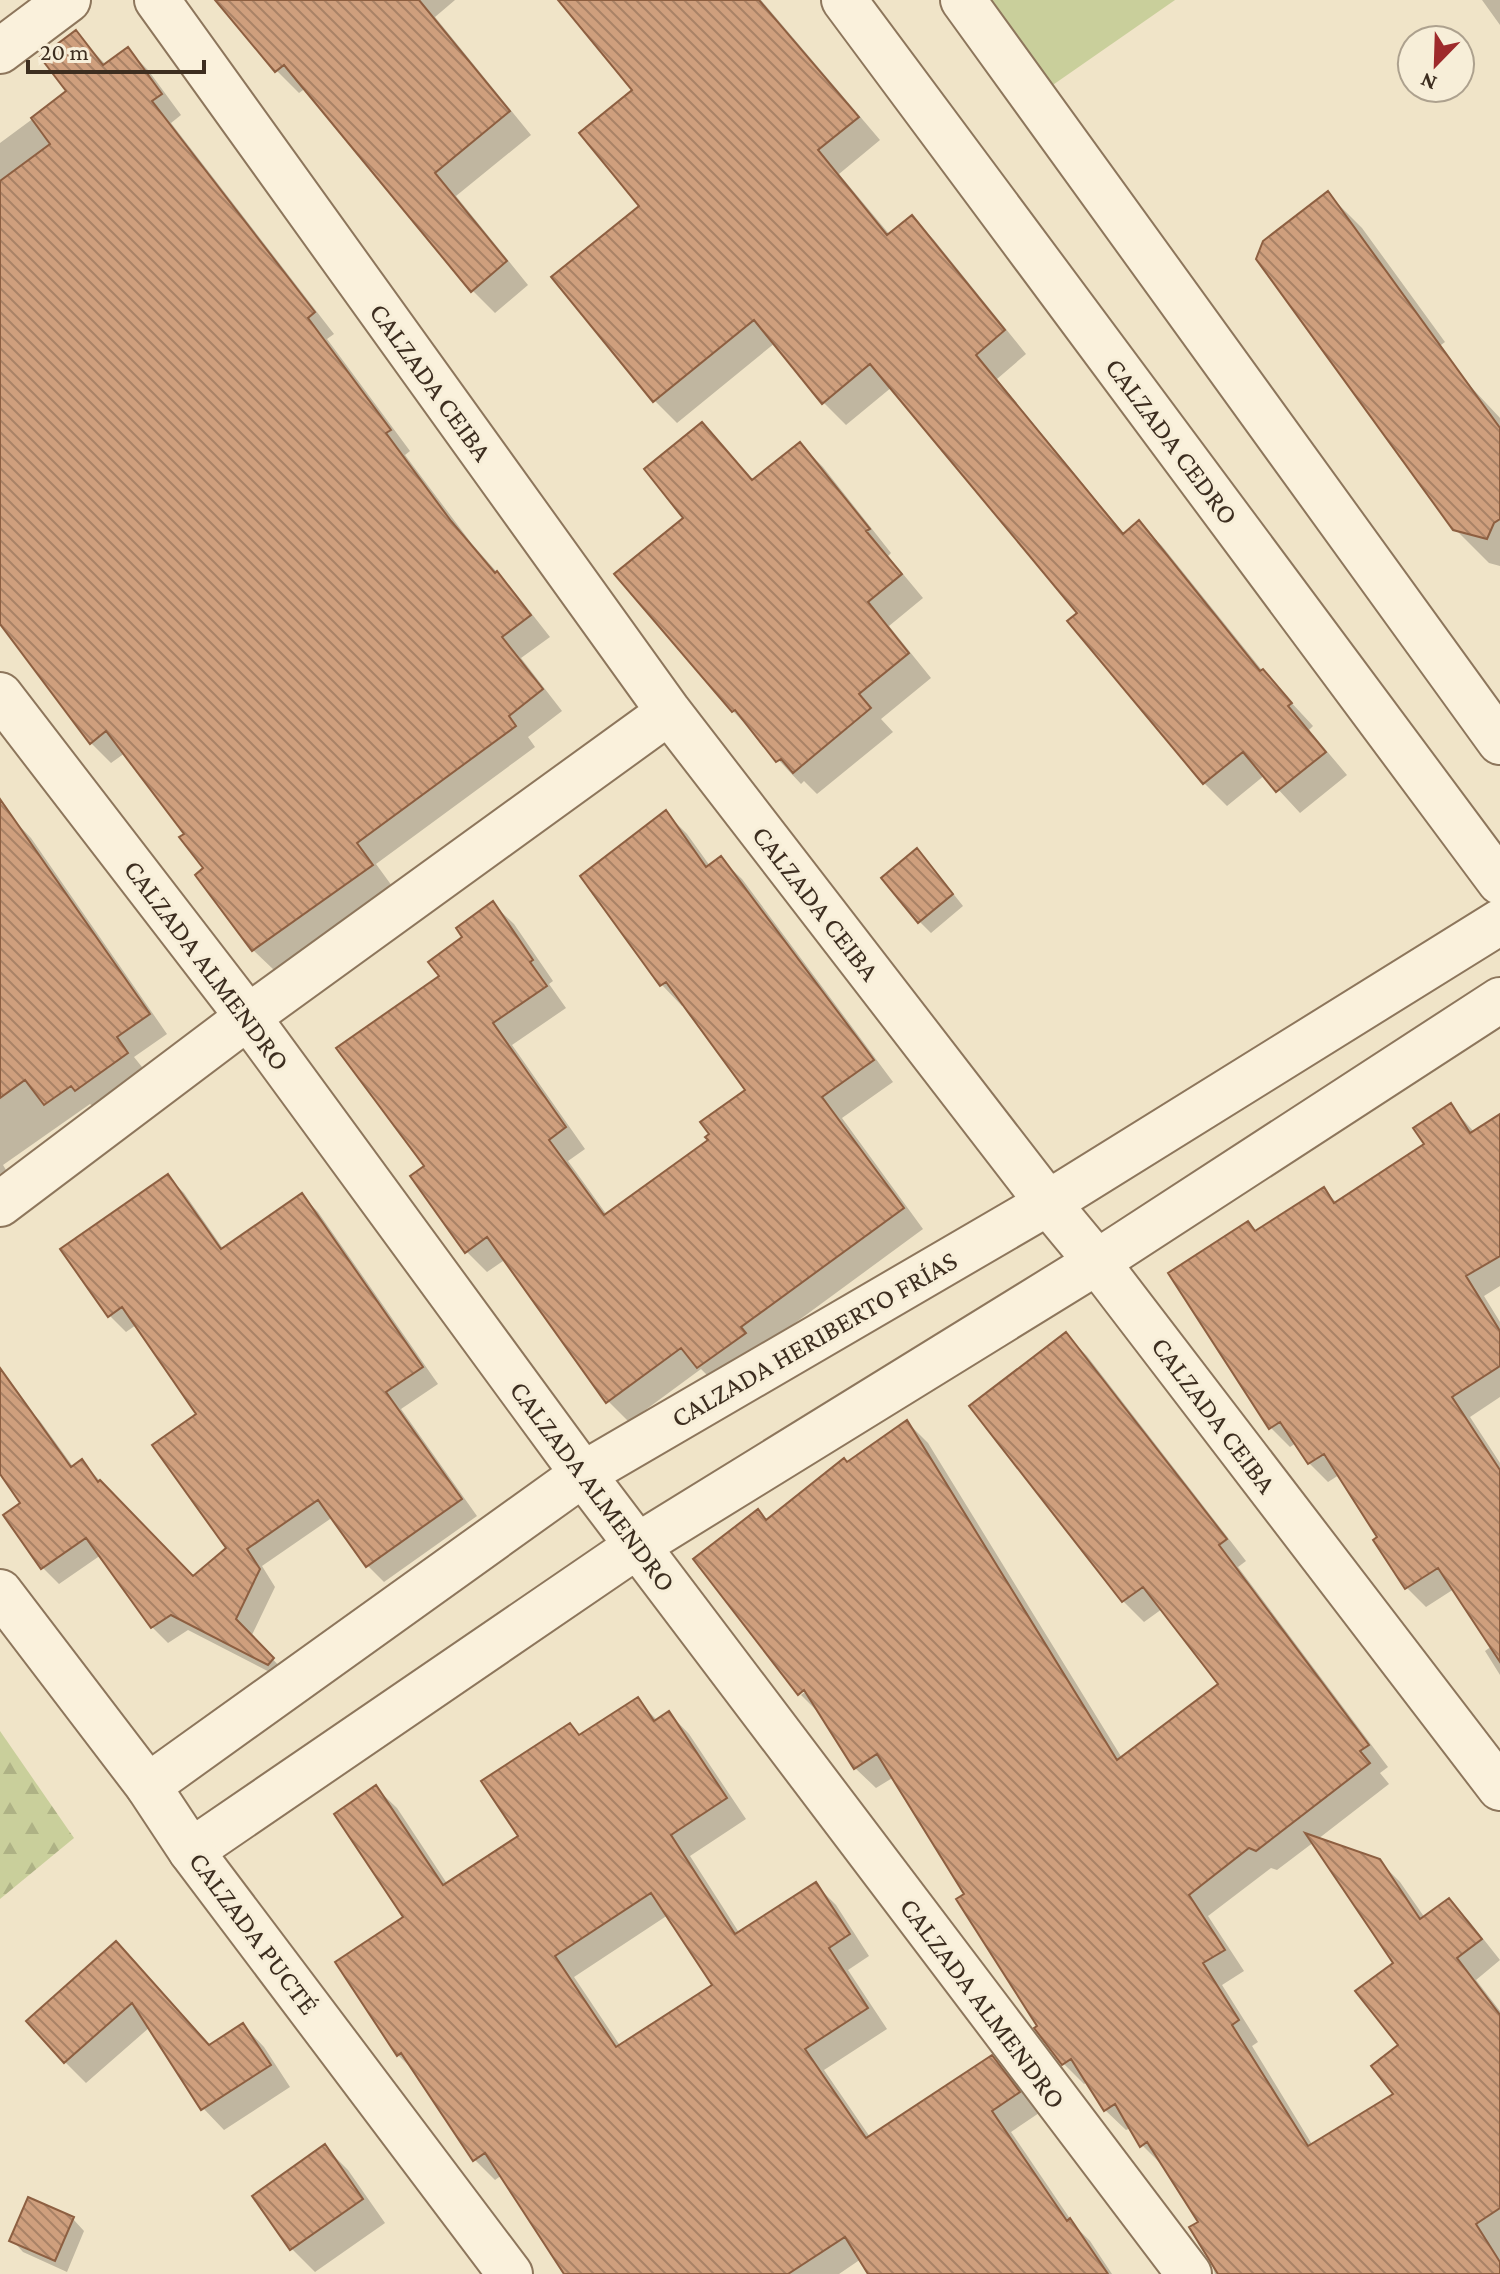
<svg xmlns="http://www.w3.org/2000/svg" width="1500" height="2274" font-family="'Crimson Pro',serif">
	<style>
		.forest { fill: url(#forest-firs) }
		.park { fill: #c9cf9b }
		.shadow { fill: #0003; fill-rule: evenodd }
		.building { fill: url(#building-back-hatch); stroke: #8d5f41; stroke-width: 2; fill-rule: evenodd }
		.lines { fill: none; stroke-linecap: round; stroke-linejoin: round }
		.minor-casing { stroke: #8d765c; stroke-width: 48 }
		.tertiary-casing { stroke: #8d765c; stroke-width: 48 }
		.minor { stroke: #faf1dc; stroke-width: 44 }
		.tertiary { stroke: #faf1dc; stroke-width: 44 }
		.labels { text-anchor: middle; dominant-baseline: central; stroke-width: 6; stroke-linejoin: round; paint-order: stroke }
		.street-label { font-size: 28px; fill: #3d2e20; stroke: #f7eed8 }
	</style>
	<defs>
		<pattern id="forest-firs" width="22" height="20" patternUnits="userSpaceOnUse" patternTransform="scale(2)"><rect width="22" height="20" fill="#c9cf9b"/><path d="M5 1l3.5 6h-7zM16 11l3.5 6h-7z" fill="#aeb285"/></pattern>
		<pattern id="building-back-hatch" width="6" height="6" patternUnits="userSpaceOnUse" patternTransform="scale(2)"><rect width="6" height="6" fill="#cf9f7d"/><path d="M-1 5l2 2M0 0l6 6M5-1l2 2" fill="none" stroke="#a98266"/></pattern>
	</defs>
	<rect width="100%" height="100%" fill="#f0e4c8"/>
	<path class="forest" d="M0,1731L74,1838L0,1899Z"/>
	<path class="park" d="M982,0H1175L1047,89Z"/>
	<path class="shadow" d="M217,0H455L435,17L531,135L456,196L528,285L495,313L472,290L306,88L299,93L277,71Z
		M561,0H761L880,140L839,174L890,235L912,217L934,240L1026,354L997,379L1125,535L1139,523L1162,546L1265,674L1313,726L1309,730L1347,775L1300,813L1265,775L1227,806L1204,783L1070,621L1080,614L892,387L846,425L823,402L775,343L677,423L654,400L635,90Z
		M1482,0H1500V25Z
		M76,33L106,65L127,49L148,70L181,115L171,123L334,334L327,339L410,451L405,455L472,544L517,595L550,637L521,658L562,711L528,737L535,747L376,864L392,886L274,970L253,950L187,834L125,753L111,763L91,743L0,607V143L69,92Z
		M1328,194L1362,228L1445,342L1418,362L1458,373L1500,418V566L1489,563L1455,529Z
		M702,424L754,482L800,444L823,467L891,553L888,556L923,598L889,626L931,678L881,719L893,732L817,794L804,781L801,784L733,711L686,518Z
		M666,813L687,834L710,866L721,859L742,879L893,1082L842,1118L923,1229L761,1348L719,1387L701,1369L629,1422L608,1401L506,1259L487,1272L467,1252L427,1166L441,977L465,937L493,904L514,924L553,981L549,984L566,1008L512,1045L585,1149L568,1161L607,1215L710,1141L748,1091L684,1004L682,1006L662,985L582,876Z
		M13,819L31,838L167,1034L134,1057L146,1072L95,1108L90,1104L3,1165L6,1170L0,1174V828Z
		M928,862L963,906L931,933L919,921Z
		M1451,1106L1475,1133L1500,1116V1286L1484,1296L1500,1322V1397L1470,1417L1500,1463V1675L1485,1651L1492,1646L1454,1589L1426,1607L1407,1588L1375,1540L1380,1538L1339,1475L1328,1482L1309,1463L1296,1443L1290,1447L1271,1428L1248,1224L1257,1233L1323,1189L1337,1203L1427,1145Z
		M168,1177L184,1193L224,1250L302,1196L318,1212L438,1384L401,1409L477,1516L384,1582L368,1566L333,1517L262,1566L275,1587L251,1637L289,1676L285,1680L188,1630L168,1643L152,1627L101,1555L59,1584L43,1568L6,1515L23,1503L0,1471V1380L40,1421L74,1468L82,1462L193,1578L229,1548L199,1415L136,1325L126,1332L110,1316Z
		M1066,1335L1087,1356L1246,1561L1238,1567L1388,1767L1380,1773L1389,1784L1318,1839L1379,1861L1400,1882L1425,1918L1448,1900L1469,1921L1500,1960L1476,1980L1500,2011V2274H1215L1200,2223L1163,2166L1142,2145L1131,2128L1126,2130L1105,2110L1088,2082L1084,2084L1063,2063L1040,2027L967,1894L894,1777L876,1788L855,1768L820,1714L801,1695L813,1686L768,1522L907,1422L928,1443L1122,1758L1220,1684L1162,1609L1144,1622L1123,1601L972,1406ZM1314,1842L1395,1963L1401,2046L1396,2094L1313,2146L1252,2046L1258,2042L1222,1985L1244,1971L1208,1916L1271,1868L1277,1870Z
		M637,1700L658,1721L669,1713L689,1734L746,1819L690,1856L740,1934L815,1884L836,1905L869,1956L848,1970L887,2029L824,2070L870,2137L991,2057L1012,2078L1039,2113L1011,2132L1075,2226L1090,2241L1112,2274H871L861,2259L839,2274H566L502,2175L495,2180L475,2160L418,2075L398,2055L406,1917L376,1788L397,1808L448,1885L521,1837L570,1725L581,1736ZM668,1915L715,1986L621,2047L574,1977Z
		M137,1965L210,2046L243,2025L264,2047L290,2087L224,2130L203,2108L150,2027L86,2083L65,2062Z
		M325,2147L348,2170L385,2223L315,2272L292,2249Z
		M73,2219L84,2231L67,2272L23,2252L12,2240Z"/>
	<path class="building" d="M215,0H419L510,111L435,173L507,261L471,292L284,65L275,72Z
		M558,0H759L859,117L818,150L887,235L912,215L1005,330L976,355L1123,534L1139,520L1260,671L1263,669L1292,703L1288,706L1326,752L1276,792L1243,752L1203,784L1067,621L1077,613L870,364L822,404L754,320L653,402L551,277L639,206L579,133L632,90Z
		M76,30L103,65L128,47L162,94L152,101L315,312L308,318L391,430L386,433L451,521L495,573L497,571L531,615L502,637L543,689L509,716L516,726L357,843L373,865L252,951L195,875L203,868L179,837L184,834L106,731L90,744L0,624V181L50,144L31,118L66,91L40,57Z
		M1328,191L1500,428V519L1494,523L1487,539L1453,530L1256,259L1263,241Z
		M702,422L752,480L800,442L870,529L866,531L902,574L868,602L909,653L859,694L871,708L793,773L781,759L776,762L735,710L732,712L614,574L683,518L644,469Z
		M0,799L150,1014L117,1037L128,1053L75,1091L71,1086L44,1105L25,1080L0,1098Z
		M666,810L706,867L721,856L874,1060L822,1097L904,1208L741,1327L746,1333L697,1368L681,1348L606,1403L487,1237L465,1253L410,1176L424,1166L336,1048L439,976L428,962L462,937L456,928L493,901L533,960L530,962L547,986L493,1023L566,1127L549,1140L604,1215L708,1140L705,1137L709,1134L700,1122L745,1090L666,982L660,986L580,876Z
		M917,848L953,894L918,923L881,878Z
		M1451,1103L1470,1133L1500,1114V1256L1466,1276L1500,1331V1366L1452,1397L1500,1470V1662L1438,1568L1405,1589L1373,1540L1377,1537L1324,1454L1308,1464L1280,1422L1269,1429L1168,1273L1248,1221L1255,1231L1324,1187L1334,1203L1424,1144L1413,1128Z
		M168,1174L221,1249L302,1193L423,1367L386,1392L462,1499L366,1567L318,1500L247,1549L260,1569L236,1619L274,1658L268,1665L171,1615L151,1628L86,1538L41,1569L3,1515L20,1503L0,1474V1368L71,1467L82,1459L98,1482L100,1480L193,1576L226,1548L152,1445L196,1414L122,1307L108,1317L60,1249Z
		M1066,1332L1227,1539L1219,1545L1369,1745L1360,1751L1370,1763L1256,1851L1249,1848L1189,1895L1225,1950L1203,1963L1239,2020L1232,2025L1308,2146L1393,2094L1371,2066L1398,2045L1355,1991L1393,1963L1305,1833L1380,1859L1420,1919L1449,1898L1482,1939L1457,1958L1500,2015V2208L1476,2224L1500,2262V2274H1218L1189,2227L1198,2222L1147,2142L1140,2147L1115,2104L1104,2111L1071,2059L1062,2065L1034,2028L1037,2026L956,1899L964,1894L877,1754L854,1769L804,1690L798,1695L693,1559L758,1509L766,1520L844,1458L847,1462L907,1420L1117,1760L1218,1684L1143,1587L1122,1602L969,1406Z
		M638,1697L654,1721L669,1711L727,1798L671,1835L735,1934L816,1882L850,1934L829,1948L868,2008L805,2049L866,2138L992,2055L1020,2092L992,2111L1067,2221L1070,2218L1108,2274H868L845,2237L788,2274H564L485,2153L473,2161L401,2053L397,2056L335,1962L403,1917L334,1814L376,1785L443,1885L518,1836L481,1781L570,1723L579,1735ZM651,1893L712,1985L616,2047L555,1956Z
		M116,1941L209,2045L243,2023L271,2065L201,2110L132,2003L64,2063L26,2021Z
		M325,2144L363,2199L290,2250L252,2196Z
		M28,2197L74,2217L55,2261L9,2241Z"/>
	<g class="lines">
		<g class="minor-casing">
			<path id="minor" d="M157,0L669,712L1048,1203L1097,1262L1500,1788
				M844,0L1500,882
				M963,0L1500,742
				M0,695L248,1017L583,1474L1189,2274
				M0,1204L248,1017L669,712
				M148,1786L583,1474L1048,1203L1500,922
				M191,1851L637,1546L1097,1262L1500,1000"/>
		</g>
		<g class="tertiary-casing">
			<path id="tertiary" d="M0,51L68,0
				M0,1592L148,1786L191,1851L510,2274"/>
		</g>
		<use href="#minor" class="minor"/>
		<use href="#tertiary" class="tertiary"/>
	</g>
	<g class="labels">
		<g class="street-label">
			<text transform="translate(431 382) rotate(54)">CALZADA CEIBA</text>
			<text transform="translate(1172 441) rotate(53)">CALZADA CEDRO</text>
			<text transform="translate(816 903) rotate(52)">CALZADA CEIBA</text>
			<text transform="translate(207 965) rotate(53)">CALZADA ALMENDRO</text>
			<text transform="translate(814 1339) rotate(-30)">CALZADA HERIBERTO FRÍAS</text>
			<text transform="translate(1214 1415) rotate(53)">CALZADA CEIBA</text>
			<text transform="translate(593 1486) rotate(53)">CALZADA ALMENDRO</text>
			<text transform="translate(254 1933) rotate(53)">CALZADA PUCTÉ</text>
			<text transform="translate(983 2003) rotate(53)">CALZADA ALMENDRO</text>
		</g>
	</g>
	<g transform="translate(1436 64) rotate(203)"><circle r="38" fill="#f7eed8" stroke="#ada18e" stroke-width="2"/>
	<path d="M0-6L14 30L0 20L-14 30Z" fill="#9e2a2b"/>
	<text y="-12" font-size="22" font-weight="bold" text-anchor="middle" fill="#3d2e20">N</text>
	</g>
	<path d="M28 60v12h176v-12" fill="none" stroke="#3d2e20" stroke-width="4"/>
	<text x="40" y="60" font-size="24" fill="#3d2e20" stroke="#f7eed8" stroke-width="6" paint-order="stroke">20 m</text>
</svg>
